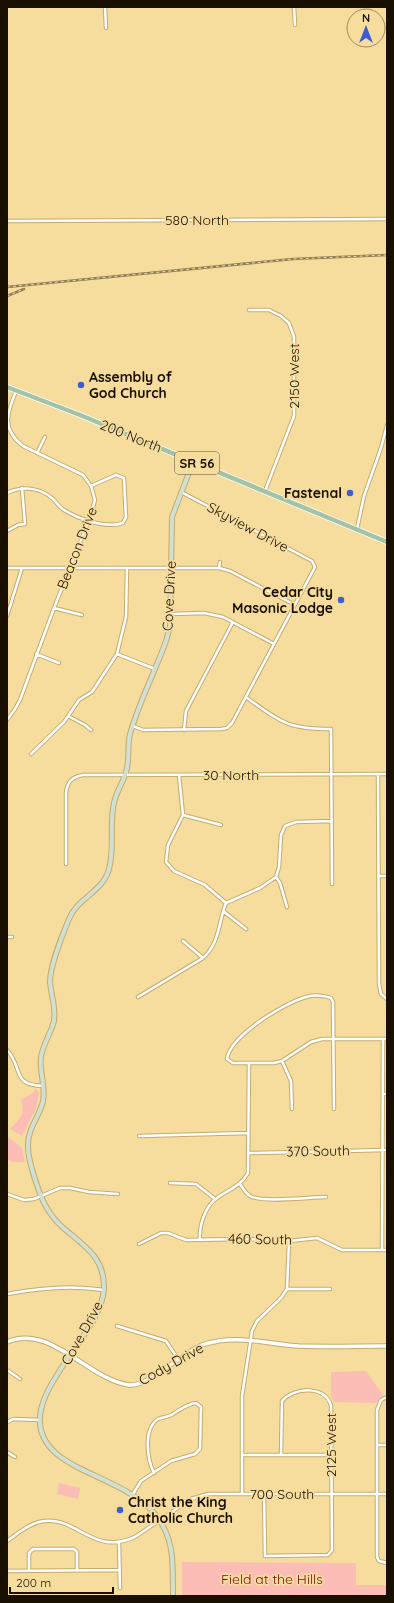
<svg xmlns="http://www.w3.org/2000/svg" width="394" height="1603" font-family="Quicksand,sans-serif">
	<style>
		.green { fill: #fbbdb5 }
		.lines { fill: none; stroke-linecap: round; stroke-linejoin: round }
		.minor-casing { stroke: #c5ab6f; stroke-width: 4.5 }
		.tertiary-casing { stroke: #c5ab6f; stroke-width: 5.5 }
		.secondary-casing { stroke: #c5ab6f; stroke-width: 6 }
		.primary-casing { stroke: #fff; stroke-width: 6 }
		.minor { stroke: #fff; stroke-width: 2.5 }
		.tertiary { stroke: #fff; stroke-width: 3.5 }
		.secondary { stroke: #d0e1d3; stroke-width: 4 }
		.primary { stroke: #a2c3a7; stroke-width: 4.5 }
		.rail-casing { stroke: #8f7d54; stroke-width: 2.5 }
		.rail { stroke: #f6dc9d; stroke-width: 1; stroke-dasharray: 3; stroke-linecap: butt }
		.poi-dot { fill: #3d5ed0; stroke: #f6dc9d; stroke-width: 1.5 }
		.labels { text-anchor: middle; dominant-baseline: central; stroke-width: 3.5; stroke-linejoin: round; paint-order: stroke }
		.shield { fill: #f6dc9d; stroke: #5b4c2f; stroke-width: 1 }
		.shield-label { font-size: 13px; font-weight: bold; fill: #180f00 }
		.street-label { font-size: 14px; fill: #180f00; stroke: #f6dc9d }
		.poi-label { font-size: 14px; font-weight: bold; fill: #180f00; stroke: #f6dc9d; text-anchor: start }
		.park-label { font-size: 14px; fill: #780e0e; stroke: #f6dc9d }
	</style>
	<rect width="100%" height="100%" fill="#f6dc9d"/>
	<path class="green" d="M35,1089L39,1092L36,1108L22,1136L10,1129C19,1120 26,1114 21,1100L34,1092Z
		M7,1136L22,1148L25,1162H13L7,1159Z
		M366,1371L383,1395L376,1403L334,1402L331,1396V1372Z
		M59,1483L80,1488L78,1499L57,1494Z
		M182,1562L356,1563V1585H387V1596H182Z"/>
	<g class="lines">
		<g class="minor-casing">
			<path id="minor" d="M105,7L106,28
				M294,7L295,25
				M7,221L387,219
				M249,310H269L281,316L289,323L294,337V416L265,491
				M37,453L45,437
				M7,493C22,486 40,487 53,499C57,503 59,507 64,510C79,519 106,529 123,523L126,517L124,478L116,475L91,486
				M357,529L364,496L381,448L387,425
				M7,531L18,525L25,524L22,488
				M7,568H219L230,571L295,605
				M219,568L220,562
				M54,608L82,615
				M171,614L204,613L223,617L274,644
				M7,616L22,568
				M36,654L59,663
				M117,654L155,669
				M247,698C281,722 287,729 331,729L332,884
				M68,716L85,725L91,730
				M7,720L15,709L20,700L54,608L89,520L95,500L91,486L83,475L23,446C1,429 7,413 16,391
				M133,726L143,730L221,729L227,728L232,723L315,567L312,561L181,492
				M184,730L186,711L233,622
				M31,754L64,722L79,700L92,692L117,654L126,617L127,568
				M378,774L379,984L381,994L387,999
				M179,775L183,815L168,845L166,862L174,871L205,885L226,903
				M183,815L221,825
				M66,864V792C68,781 72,777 83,775L387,774
				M378,876H387
				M276,877L280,883L287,907
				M223,911L246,929
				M7,937H12
				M183,941L203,958
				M138,997L203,958C220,943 218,923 226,903L260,888L276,877L279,867L281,835L285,826L296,822L332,821
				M7,1050C24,1068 10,1085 44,1086
				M282,1061L291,1081L292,1109
				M383,1094H387
				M334,1109L333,1002L331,998C324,995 313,995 306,997C284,1003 230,1036 227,1059L233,1063H274L282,1061L311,1042L322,1039H387
				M139,1136L248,1133
				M249,1153L387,1150
				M170,1183L196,1184L215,1199
				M240,1184C243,1188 245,1193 250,1196C263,1203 310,1197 326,1197
				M7,1194L24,1200L34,1199L60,1188H70L89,1192L118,1194
				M200,1239C199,1226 205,1206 217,1198C228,1190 241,1186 248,1173L249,1063
				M139,1244L161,1233H168L186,1240L245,1239L289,1241L317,1238L342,1250H387
				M382,1250L383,1039
				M287,1289H330
				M7,1294C38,1288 73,1285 104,1290
				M117,1326L166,1341L178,1359
				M7,1370L20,1379
				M387,1397L381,1400L377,1410V1557L379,1561L387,1563
				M7,1422L14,1419L39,1420
				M377,1445H387
				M7,1452L15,1457
				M242,1455H330
				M133,1494L141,1481L171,1461L195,1454L200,1449L201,1407L196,1403C187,1404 181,1409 173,1414C169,1417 163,1417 158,1419C143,1429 147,1459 154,1473
				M242,1494V1396L252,1331L257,1321L281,1298L287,1289L289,1241
				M264,1494L265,1556L328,1555L332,1550L331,1406C326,1385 294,1387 282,1401L281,1455
				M7,1541C17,1534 27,1525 39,1522C77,1513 90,1557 135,1537L191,1499L208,1494H387
				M119,1543L120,1588
				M7,1571L120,1570
				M29,1571V1553L33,1549H74L77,1552V1570"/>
		</g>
		<g class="tertiary-casing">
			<path id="tertiary" d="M7,1342C50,1323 87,1379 129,1385C150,1387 184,1350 205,1344C237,1334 267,1344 299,1346C328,1347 358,1346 387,1346"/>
		</g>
		<g class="secondary-casing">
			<path id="secondary" d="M173,1596C173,1583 173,1570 172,1557C167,1502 121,1489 79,1468C64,1460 50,1452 43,1436C23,1390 103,1333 104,1288C105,1246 65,1239 48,1210C40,1198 28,1161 28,1147C27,1129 39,1118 43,1101C46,1086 39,1072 41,1057C43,1044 51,1033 54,1021C56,1007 51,995 50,982C50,965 62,936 69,919C77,898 103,892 109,869C115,847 109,824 114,803C116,792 123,783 126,772C130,760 127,746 130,734C139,702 155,672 166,641L170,627L172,517L193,462"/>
		</g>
		<g class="primary-casing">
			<path id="primary" d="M7,387L80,415L387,542"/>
		</g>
		<use href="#minor" class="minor"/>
		<use href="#tertiary" class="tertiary"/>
		<use href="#secondary" class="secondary"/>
		<use href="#primary" class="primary"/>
		<g class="rail-casing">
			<path id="rail" d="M7,287L293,259L387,255
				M7,296L24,289"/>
		</g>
		<use href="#rail" class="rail"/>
	</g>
	<g class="poi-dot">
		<circle cx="81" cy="385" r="4"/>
		<circle cx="350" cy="493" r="4"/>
		<circle cx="341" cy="600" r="4"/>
		<circle cx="120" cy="1510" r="4"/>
	</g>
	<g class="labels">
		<rect class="shield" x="175" y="452" width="44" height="22" rx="3"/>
		<g class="shield-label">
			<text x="197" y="463">SR 56</text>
		</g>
		<g class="street-label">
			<text x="197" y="220">580 North</text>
			<text transform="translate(294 376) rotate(-90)">2150 West</text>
			<text transform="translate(131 436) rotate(22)">200 North</text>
			<text transform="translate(248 527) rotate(28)">Skyview Drive</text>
			<text transform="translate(77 548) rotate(-69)">Beacon Drive</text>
			<text transform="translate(169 596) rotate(-87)">Cove Drive</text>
			<text x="231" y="775">30 North</text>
			<text transform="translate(318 1151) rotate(-1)">370 South</text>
			<text transform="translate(260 1239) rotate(1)">460 South</text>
			<text transform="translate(82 1333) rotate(-61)">Cove Drive</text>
			<text transform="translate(171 1364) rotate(-29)">Cody Drive</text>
			<text transform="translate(331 1445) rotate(-90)">2125 West</text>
			<text x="282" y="1494">700 South</text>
		</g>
		<g class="poi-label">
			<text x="89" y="377">Assembly of<tspan x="89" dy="16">God Church</tspan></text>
			<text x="342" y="493" text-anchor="end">Fastenal</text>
			<text x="333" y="592" text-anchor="end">Cedar City<tspan x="333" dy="16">Masonic Lodge</tspan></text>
			<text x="128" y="1502">Christ the King<tspan x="128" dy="16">Catholic Church</tspan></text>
		</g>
		<g class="park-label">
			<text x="272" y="1579">Field at the Hills</text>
		</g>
	</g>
	<rect width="394" height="1603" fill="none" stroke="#180f00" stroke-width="16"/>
	<g transform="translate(366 28)"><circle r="19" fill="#f6dc9d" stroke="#9d8a5e"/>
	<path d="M0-3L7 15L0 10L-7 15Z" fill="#3d5ed0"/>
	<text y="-6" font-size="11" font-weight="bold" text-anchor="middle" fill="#180f00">N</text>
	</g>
	<path d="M10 1587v6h103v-6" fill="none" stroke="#180f00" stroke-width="2"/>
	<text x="16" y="1587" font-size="12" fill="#180f00" stroke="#f6dc9d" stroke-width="3" paint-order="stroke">200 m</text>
</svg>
